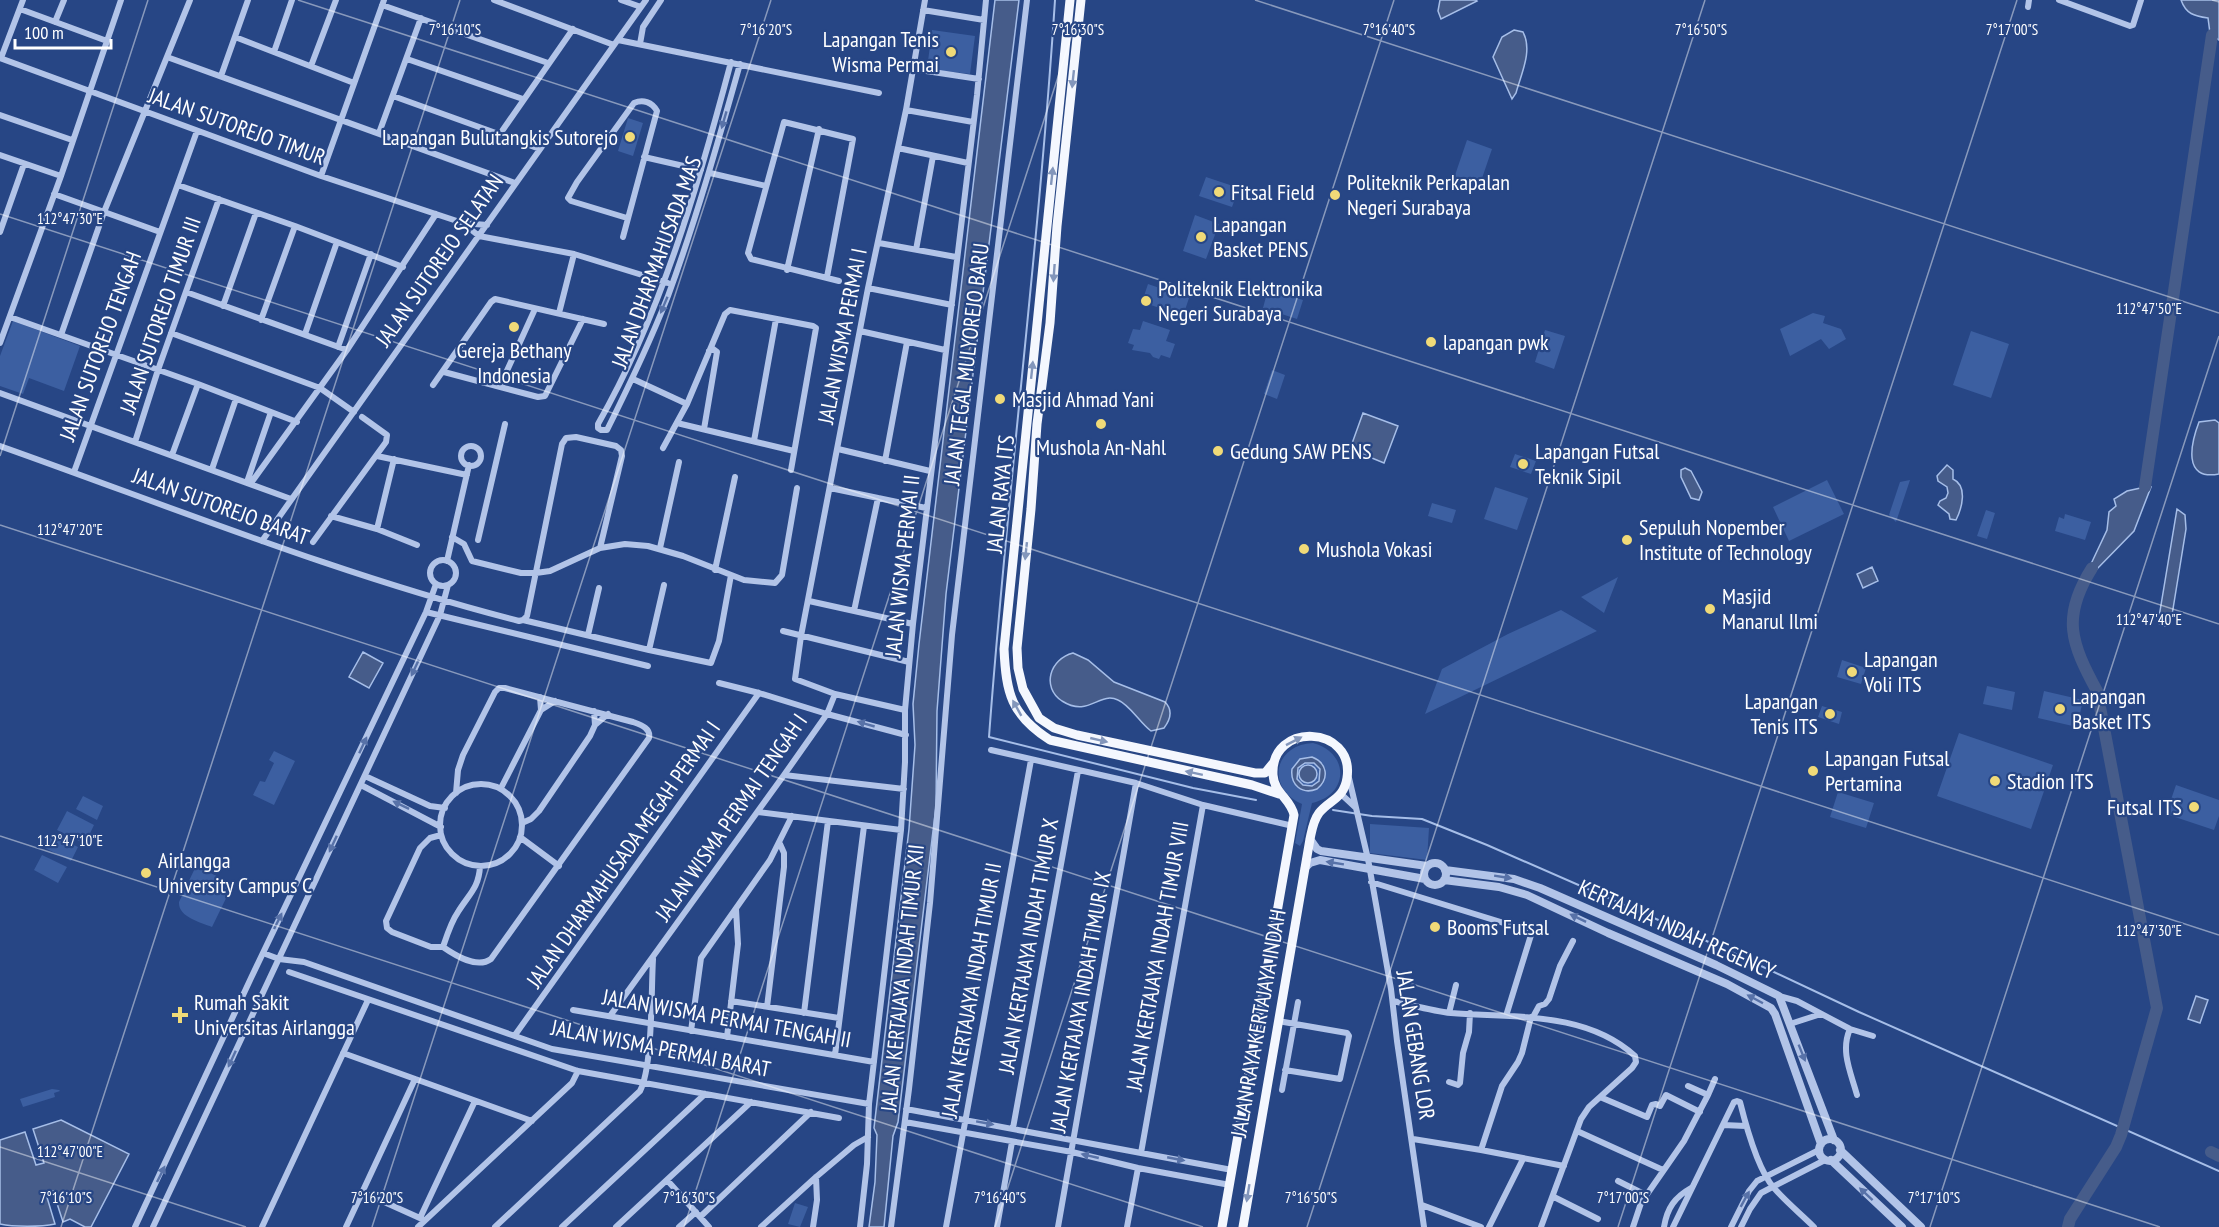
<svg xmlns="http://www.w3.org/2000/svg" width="2219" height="1227" font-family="'PT Sans Narrow',sans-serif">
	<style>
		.green { fill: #3c5fa1 }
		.water { fill: #465c8a; stroke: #a6bee8; stroke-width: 1.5; fill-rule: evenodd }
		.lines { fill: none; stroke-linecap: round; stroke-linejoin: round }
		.stream { stroke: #a6bee8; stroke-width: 2 }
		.river { stroke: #465c8a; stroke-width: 12 }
		.minor { stroke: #b2c4e8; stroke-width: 6 }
		.tertiary { stroke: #b2c4e8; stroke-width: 8 }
		.primary { stroke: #f4f7fe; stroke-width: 9 }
		.oneway { fill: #8396bb }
		.oneway2 { fill: #5872a8 }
		.ticks { fill: none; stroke: #fff; stroke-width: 1.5; stroke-opacity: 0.45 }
		.poi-dot { fill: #f0da78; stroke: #274685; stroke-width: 2 }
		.labels { text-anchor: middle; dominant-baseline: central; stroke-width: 4.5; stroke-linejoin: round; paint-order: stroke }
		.poi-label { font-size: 22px; fill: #fff; stroke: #274685; text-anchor: start }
		.street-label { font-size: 22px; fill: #fff; stroke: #274685 }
		.ticks-label { font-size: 15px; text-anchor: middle; fill: #fff; stroke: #274685; stroke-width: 4.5; stroke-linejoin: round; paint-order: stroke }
	</style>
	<rect width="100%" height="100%" fill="#274685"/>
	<path class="green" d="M932,30L975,36L970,74L927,69Z
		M628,118L643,123L633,156L618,151Z
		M1467,140L1492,149L1478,190L1453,181Z
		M1206,177L1239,188L1232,207L1199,196Z
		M1195,215L1219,224L1206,259L1183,251Z
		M1148,284L1189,298L1183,316L1142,302Z
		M1268,289L1303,300L1297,319L1263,308Z
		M1813,313L1825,316L1823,323L1841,329L1846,339L1829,349L1821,339L1790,356L1780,329Z
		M13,321L80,346L64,391L29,378L23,394L0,386V356Z
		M1143,321L1170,330L1166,341L1175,344L1170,358L1161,355L1159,359L1153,357L1150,353L1132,350L1134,345L1128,343L1133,329L1140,330Z
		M1545,330L1565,336L1554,369L1535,362Z
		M1971,331L2009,344L1991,398L1953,385Z
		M1272,370L1285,375L1277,399L1264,394Z
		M1515,454L1536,461L1531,474L1510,467Z
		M1827,480L1844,514L1789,541L1773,507Z
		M1910,480L1896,522L1889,515L1900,482Z
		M1495,487L1528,498L1517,530L1484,519Z
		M1432,503L1456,510L1452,523L1428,516Z
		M1986,510L1995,513L1987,539L1977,536Z
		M2065,514L2091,522L2085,540L2055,531L2059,517L2064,519Z
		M1618,577L1604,613L1581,597Z
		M1561,610L1597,631L1425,714L1442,669L1508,634Z
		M1842,660L1866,668L1861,684L1837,677Z
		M1987,686L2015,692L2012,710L1983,704Z
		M2044,691L2083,700L2077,727L2038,718Z
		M1822,706L1842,712L1839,724L1818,717Z
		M1959,733L2053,765L2031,829L1937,796Z
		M1313,743C1350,753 1349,795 1312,803L1303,841L1300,846L1295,843L1302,804C1266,788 1273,745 1313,743Z
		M274,751L295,761L274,805L253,795L260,781L265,782L274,763L269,760Z
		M2176,785L2219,800V816L2214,830L2166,814Z
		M1838,792L1874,803L1866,828L1830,817Z
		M83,796L103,806L97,820L76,809Z
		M67,811L94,825L85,844L57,830Z
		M1370,824L1429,828L1427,860L1370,853Z
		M52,834L78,847L71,861L45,848Z
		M42,855L67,867L58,883L34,870Z
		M196,866L233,884L212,927C200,922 178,917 179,902Z
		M52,1089L59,1090L60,1091L54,1093L55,1097L23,1107L20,1099Z
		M795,1203L808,1207L800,1227L788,1224Z"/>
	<path class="water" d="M995,0H1019L946,594L937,711L936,806L898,1122L893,1136L884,1227H869L875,1182L877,1135L874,1128L909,829L915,745L913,704L919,644Z
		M1440,0H1476L1477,1L1441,19L1438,11Z
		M2181,0H2219V40L2210,33L2208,18C2194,16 2186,14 2181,0Z
		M1514,30L1523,32C1533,51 1521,74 1516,93L1512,99L1493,57L1502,37Z
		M1363,413L1398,426L1384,463L1350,449Z
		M2215,420L2219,423V474C2182,481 2191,443 2199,422Z
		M1947,465L1953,470V479C1968,486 1962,508 1956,520L1950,519L1949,514L1938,505L1940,501L1946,498L1948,493L1947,487L1938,481L1937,476Z
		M1685,468L1691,471L1702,492L1699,500L1691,498L1681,477V470Z
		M2145,487H2151L2134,531L2095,571L2090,566L2107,530L2109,512L2116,506L2114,499L2127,491Z
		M2177,509L2185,515L2186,529L2172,615L2165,626L2158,623Z
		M1872,567L1878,581L1863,588L1857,574Z
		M363,652L383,663L369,688L349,677Z
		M1073,653L1088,660L1114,682L1165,702C1173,710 1170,720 1164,728L1151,731C1140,723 1130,705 1118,700C1099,691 1089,718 1062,701C1041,687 1050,659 1073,653Z
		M1312,757C1327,763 1330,778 1317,789C1302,795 1290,785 1292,769L1300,759ZM1305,763H1314L1320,769L1319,781L1312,786L1303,785L1297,779L1298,768Z
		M1299 774a9 9 0 1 1 18 0a9 9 0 1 1-18 0Z
		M2196,996L2208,1000L2200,1023L2188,1019Z
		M61,1120L129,1154L91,1227H85L70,1219L63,1222L53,1191L46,1194L55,1224C41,1227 13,1227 0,1224V1140L25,1132L36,1165L44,1163L33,1129Z"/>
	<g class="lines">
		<path class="stream" d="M1055,0C1039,246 1007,491 989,737L1193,788L1256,800
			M1333,810L1372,816L1422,819L1487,845L1727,950L1859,1012L2219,1171"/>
		<path class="river" d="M2145,487L2212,35
			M2211,1152L2219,1156
			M2068,1227L2070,1219L2116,1147L2121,1135L2157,1008L2097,691C2071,643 2061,617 2092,568"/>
		<path class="minor" d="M494,0L614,45
			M621,0L641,7
			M2059,0L2130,26L2133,25L2141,0
			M382,5L548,63
			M2028,7L2029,0
			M20,9L107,41
			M923,10L984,20
			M55,22L64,0
			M235,37L354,83
			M618,40L879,93
			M640,44L643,27L661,0
			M274,52L292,0
			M167,57L515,183
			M0,58L321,176L463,223L487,225
			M1,58L23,0
			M407,59L523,99
			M731,62C698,186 662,312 598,424V428L601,430H607C629,386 650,342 668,296C696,220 718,142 740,64
			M311,66L336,0
			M913,69L979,79
			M221,76L248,0
			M393,96L540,149
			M906,110L973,122
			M0,115L72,140
			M379,133L421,18
			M500,134L573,29
			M898,148L968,163
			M0,155L61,176
			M644,157L701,170
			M710,173L766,186
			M321,176L384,0
			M178,185L295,226L403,267
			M54,194L160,232
			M464,224L479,236L574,254L668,283
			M0,232L24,164
			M623,237L657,111C652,102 643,99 634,103L577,182L568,198L571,201L627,218
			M879,243L956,257
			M916,250L933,156
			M787,270L819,129
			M827,277L853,139L784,122L748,253L751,259L839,281
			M868,288L952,305
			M186,292L347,350
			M223,306L256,213
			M559,313L574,254
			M10,317L198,384L297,422
			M261,320L295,226
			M860,331L945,350
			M171,333L320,388L354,412
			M305,334L337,242
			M61,335L104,212L190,0
			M0,343L61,176L121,0
			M338,347L371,254
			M444,372L538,397L545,396L583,319
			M633,379L687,404
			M433,385L491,302L495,299L604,324
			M500,386L535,309
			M0,393L291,499
			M677,423L794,451
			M704,429L717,352L713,349L709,351
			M754,441L776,319
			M135,442L158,370L219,199
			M0,446C172,507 342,576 519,621L523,620L527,616L562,444L566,438L576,437L616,446L621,450L622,456L600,548
			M461 456a10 10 0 1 1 20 0a10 10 0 1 1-20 0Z
			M663,448L687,404L725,314L730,310L813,326L816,328L791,470
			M838,449L930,471
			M172,455L198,384
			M377,456L467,475
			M885,461L907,342
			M212,469L236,399
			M74,472L197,131
			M247,482L271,412
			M251,483L347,350L436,214
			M830,488L926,508
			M331,516L377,529L417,545
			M377,529L394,459
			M452,537L464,544L472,561L521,573H536L550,571L600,548L625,544L648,546L683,556L744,580L775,583L782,575L797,488
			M478,540L505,424
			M262,541L646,0
			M313,542L386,442L387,435L362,417
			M660,548L679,462
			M430 573a13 13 0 1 1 26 0a13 13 0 1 1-26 0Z
			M447,561L469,465
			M715,570L735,477
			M809,601L913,624
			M854,611L878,498
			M426,612L648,666
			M523,620L649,650L711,663L719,641L731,575
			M783,631L909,662
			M588,635L599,588
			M649,650L664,585
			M719,683L759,693L827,714L906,735
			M540,697L541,710L555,701
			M905,710L835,694L795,679L801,636L868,288L906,110L925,0
			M594,711L595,725L608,714
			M991,750L1136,783L1203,805L1141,1153
			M784,775L904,789
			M365,776L430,806L445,808
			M1349,778L1368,859L1391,989L1397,1041L1424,1227
			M440 825a41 41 0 1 1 82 0a41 41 0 1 1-82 0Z
			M361,785L441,827
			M501,788L541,710
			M1341,794L1355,807
			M1203,805L1293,826
			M758,812L901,830
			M522,823L531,819L539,811L590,736L595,725
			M441,835L430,838L420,848L386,921L387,928L392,932L431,947H443
			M520,837L559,866
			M1371,882L1530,931L1531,935L1506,1016
			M443,947C456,956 477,969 491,959L649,738C651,728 641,725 633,722L505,688H499L495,692L463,755L458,770L456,793
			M443,947C447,935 451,922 458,912C469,894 479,888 480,866
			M263,953L279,959L304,962L552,1049L869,1104
			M289,972L578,1071L839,1118
			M1779,996L1797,1001L1850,1029L1873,1036
			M731,1001L839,1018
			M1393,1001C1412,1005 1432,1011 1451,1013C1513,1018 1586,1011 1635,1056L1636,1062L1632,1068L1589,1107L1581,1119L1541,1227
			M767,1007L784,867V853L780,844
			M573,1010L874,1062
			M804,1013L828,821
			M1449,1013L1456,985
			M610,1016L784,775L827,714L835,694
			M1533,1017L1539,1006L1545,1004L1549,999L1560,966L1573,941
			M1278,1021L1347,1033L1349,1036L1340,1079L1285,1070
			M1790,1024L1821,1014
			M1850,1029C1840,1051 1851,1073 1857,1095
			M691,1031L701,958L770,860L792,816
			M515,1035L759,693
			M727,1037L738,944L736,909
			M343,1053L532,1121
			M835,1055L864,826
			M1449,1082L1458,1085L1460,1083L1463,1053L1469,1032L1470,1013
			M1282,1090L1298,1002
			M1708,1095L1715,1079
			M1600,1097L1647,1117L1652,1105L1656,1104L1660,1106L1666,1095L1700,1112
			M906,1109L1232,1170
			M905,1122L1072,1152L1138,1168L1230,1185
			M1723,1125L1746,1126
			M1013,1128L1078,771
			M1577,1131L1663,1170
			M1413,1139L1481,1150L1502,1086L1518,1062L1522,1053L1531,1017
			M1481,1150L1564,1166
			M667,1180L709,1227
			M1618,1181L1646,1195
			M362,1192L422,1219
			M1554,1197L1598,1219
			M1422,1205L1481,1227
			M700,1217L811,1112
			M420,1218L475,1101
			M135,1227L251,978L426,612L436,584
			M153,1227L440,615L448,585
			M262,1227L368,1000
			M346,1227L415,1079
			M418,1227L572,1083L578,1071
			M495,1227L640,1091C653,1066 651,991 653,959
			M562,1227L705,1094
			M616,1227L751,1102
			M679,1227L696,1212
			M761,1227L816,1177L854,1145L868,1137
			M813,1227L817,1200L816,1177
			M860,1227L867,1164L869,1104L901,830L905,762V710L913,624L977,95L986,0
			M891,1227L909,1089L930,903L952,635L1027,0
			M946,1227L1031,760
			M997,1227L1012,1142
			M1058,1227L1136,783
			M1127,1227L1138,1168
			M1489,1227L1523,1159
			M1633,1227L1641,1203L1684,1141L1708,1095L1688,1086
			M1664,1227C1667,1208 1675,1197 1691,1188
			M1673,1227L1734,1102L1737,1101L1740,1102C1746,1126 1758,1170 1774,1188C1786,1202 1801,1214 1814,1227
			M1731,1227L1749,1191L1757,1181L1819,1150
			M1741,1227L1750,1209L1761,1193L1825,1160"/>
		<path class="tertiary" d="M1310,839L1317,849L1321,851L1427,866
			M1424 874a11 11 0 1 1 22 0a11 11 0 1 1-22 0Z
			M1305,868L1310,863L1320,860L1425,879
			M1445,870L1514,879L1540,888L1716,965L1779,996L1834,1140
			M1444,880L1499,887L1527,895L1608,933L1727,984L1771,1008L1775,1014L1821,1144
			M1819 1150a11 11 0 1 1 22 0a11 11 0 1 1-22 0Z
			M1840,1150L1921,1227
			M1831,1160L1902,1227"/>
		<path class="primary" d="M1070,0L1004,649C1006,693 1011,715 1050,740L1252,785L1279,794
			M1081,0L1057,226L1050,323L1037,424L1031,509L1017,648L1018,668L1023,689L1039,718L1054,728L1077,735L1255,773H1265L1274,762
			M1222,1227L1294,815C1291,799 1274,793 1273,775C1270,721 1355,725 1347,778C1344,799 1329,800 1319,813C1313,821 1312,830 1310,839L1243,1227"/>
	</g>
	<defs><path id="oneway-solid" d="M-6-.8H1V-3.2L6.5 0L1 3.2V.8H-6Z" transform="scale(1.5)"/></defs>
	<g class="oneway">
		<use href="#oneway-solid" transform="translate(1073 79) rotate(96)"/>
		<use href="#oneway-solid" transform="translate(1052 176) rotate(-84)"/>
		<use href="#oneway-solid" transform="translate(1054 273) rotate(94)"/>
		<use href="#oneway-solid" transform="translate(1032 370) rotate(-84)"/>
		<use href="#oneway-solid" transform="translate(1026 551) rotate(96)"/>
		<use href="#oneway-solid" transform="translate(1017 708) rotate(-119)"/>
		<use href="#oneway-solid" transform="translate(1099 740) rotate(13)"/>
		<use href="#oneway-solid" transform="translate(1294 741) rotate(-27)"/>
		<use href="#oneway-solid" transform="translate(1194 773) rotate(-168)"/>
		<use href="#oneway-solid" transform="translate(1248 1193) rotate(99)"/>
	</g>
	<g class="oneway2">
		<use href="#oneway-solid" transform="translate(724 120) rotate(106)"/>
		<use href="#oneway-solid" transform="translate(664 305) rotate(113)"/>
		<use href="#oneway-solid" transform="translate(415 668) rotate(115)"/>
		<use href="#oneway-solid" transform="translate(866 724) rotate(-164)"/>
		<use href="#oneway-solid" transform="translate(363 745) rotate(-65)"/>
		<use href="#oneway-solid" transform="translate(401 805) rotate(-154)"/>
		<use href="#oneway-solid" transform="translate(333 844) rotate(115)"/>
		<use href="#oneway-solid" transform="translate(1335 863) rotate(-171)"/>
		<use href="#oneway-solid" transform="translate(1503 877) rotate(9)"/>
		<use href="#oneway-solid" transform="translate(1578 918) rotate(-154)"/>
		<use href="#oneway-solid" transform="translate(278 921) rotate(-64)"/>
		<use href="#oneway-solid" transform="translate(1755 999) rotate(-152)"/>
		<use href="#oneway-solid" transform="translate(1802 1053) rotate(68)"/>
		<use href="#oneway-solid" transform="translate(232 1059) rotate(115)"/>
		<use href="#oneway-solid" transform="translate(985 1123) rotate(10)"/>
		<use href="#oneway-solid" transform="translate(1090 1156) rotate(-167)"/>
		<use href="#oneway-solid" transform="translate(1176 1159) rotate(11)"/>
		<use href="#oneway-solid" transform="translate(161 1174) rotate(-64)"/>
		<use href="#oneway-solid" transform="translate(1866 1194) rotate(-137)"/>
		<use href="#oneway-solid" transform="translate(1745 1199) rotate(-61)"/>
	</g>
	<path class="ticks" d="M298,0L2219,624M1255,0L2219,313M2212,0L2219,2M0,214L2219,935M0,456L148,0M0,525L2160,1227M0,836L1203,1227M0,1147L246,1227M61,1227L460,0M372,1227L771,0M684,1227L1083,0M995,1227L1394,0M1307,1227L1705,0M1618,1227L2017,0M1930,1227L2219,336"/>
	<g class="poi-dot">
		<circle cx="951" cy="52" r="6"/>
		<circle cx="630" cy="137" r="6"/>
		<circle cx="1219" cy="192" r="6"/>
		<circle cx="1335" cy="195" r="6"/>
		<circle cx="1201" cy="237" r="6"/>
		<circle cx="1146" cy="301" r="6"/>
		<circle cx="514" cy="327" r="6"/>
		<circle cx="1431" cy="342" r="6"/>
		<circle cx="1000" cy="399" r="6"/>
		<circle cx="1101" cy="424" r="6"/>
		<circle cx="1218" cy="451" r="6"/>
		<circle cx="1523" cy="464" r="6"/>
		<circle cx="1627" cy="540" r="6"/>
		<circle cx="1304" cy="549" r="6"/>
		<circle cx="1710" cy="609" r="6"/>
		<circle cx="1852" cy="672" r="6"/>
		<circle cx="2060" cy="709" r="6"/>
		<circle cx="1830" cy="714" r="6"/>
		<circle cx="1813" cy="771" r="6"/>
		<circle cx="1995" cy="781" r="6"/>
		<circle cx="2194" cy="807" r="6"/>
		<circle cx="146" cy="873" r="6"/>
		<circle cx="1435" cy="927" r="6"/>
		<path d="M177 1006h6v6h6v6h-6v6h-6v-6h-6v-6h6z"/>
	</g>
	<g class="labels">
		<g class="poi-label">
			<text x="939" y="39" text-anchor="end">Lapangan Tenis<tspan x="939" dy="25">Wisma Permai</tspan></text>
			<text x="618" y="137" text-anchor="end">Lapangan Bulutangkis Sutorejo</text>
			<text x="1347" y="182">Politeknik Perkapalan<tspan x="1347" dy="25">Negeri Surabaya</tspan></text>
			<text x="1231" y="192">Fitsal Field</text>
			<text x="1213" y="224">Lapangan<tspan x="1213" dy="25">Basket PENS</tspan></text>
			<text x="1158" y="288">Politeknik Elektronika<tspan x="1158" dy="25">Negeri Surabaya</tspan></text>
			<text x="1443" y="342">lapangan pwk</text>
			<text x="514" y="350" text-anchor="middle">Gereja Bethany<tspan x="514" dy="25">Indonesia</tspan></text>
			<text x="1012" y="399">Masjid Ahmad Yani</text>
			<text x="1101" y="447" text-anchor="middle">Mushola An-Nahl</text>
			<text x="1230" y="451">Gedung SAW PENS</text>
			<text x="1535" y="451">Lapangan Futsal<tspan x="1535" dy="25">Teknik Sipil</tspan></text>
			<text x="1639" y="527">Sepuluh Nopember<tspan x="1639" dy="25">Institute of Technology</tspan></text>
			<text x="1316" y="549">Mushola Vokasi</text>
			<text x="1722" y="596">Masjid<tspan x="1722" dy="25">Manarul Ilmi</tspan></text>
			<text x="1864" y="659">Lapangan<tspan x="1864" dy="25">Voli ITS</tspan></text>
			<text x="2072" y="696">Lapangan<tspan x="2072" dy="25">Basket ITS</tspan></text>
			<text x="1818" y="701" text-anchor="end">Lapangan<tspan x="1818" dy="25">Tenis ITS</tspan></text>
			<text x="1825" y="758">Lapangan Futsal<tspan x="1825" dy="25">Pertamina</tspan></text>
			<text x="2007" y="781">Stadion ITS</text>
			<text x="2182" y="807" text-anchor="end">Futsal ITS</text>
			<text x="158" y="860">Airlangga<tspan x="158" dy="25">University Campus C</tspan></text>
			<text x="1447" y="927">Booms Futsal</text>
			<text x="194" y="1002">Rumah Sakit<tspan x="194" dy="25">Universitas Airlangga</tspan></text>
		</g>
		<g class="street-label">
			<text transform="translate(237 126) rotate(20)">JALAN SUTOREJO TIMUR</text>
			<text transform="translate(439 260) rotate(-55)">JALAN SUTOREJO SELATAN</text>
			<text transform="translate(656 262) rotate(-70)">JALAN DHARMAHUSADA MAS</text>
			<text transform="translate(160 315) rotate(-71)">JALAN SUTOREJO TIMUR III</text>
			<text transform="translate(842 336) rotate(-79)">JALAN WISMA PERMAI I</text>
			<text transform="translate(100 346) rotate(-70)">JALAN SUTOREJO TENGAH</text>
			<text transform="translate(966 364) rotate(-83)">JALAN TEGAL MULYOREJO BARU</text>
			<text transform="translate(1000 494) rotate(-84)">JALAN RAYA ITS</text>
			<text transform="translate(221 506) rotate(20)">JALAN SUTOREJO BARAT</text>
			<text transform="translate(902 566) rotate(-84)">JALAN WISMA PERMAI II</text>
			<text transform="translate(731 817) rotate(-55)">JALAN WISMA PERMAI TENGAH I</text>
			<text transform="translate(623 854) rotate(-55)">JALAN DHARMAHUSADA MEGAH PERMAI I</text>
			<text transform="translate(1677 929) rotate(24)">KERTAJAYA INDAH REGENCY</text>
			<text transform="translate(1028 946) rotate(-80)">JALAN KERTAJAYA INDAH TIMUR X</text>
			<text transform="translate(1157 956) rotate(-80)">JALAN KERTAJAYA INDAH TIMUR VIII</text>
			<text transform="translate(902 978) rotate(-84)">JALAN KERTAJAYA INDAH TIMUR XII</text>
			<text transform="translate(971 990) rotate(-80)">JALAN KERTAJAYA INDAH TIMUR II</text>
			<text transform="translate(1080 1002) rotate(-80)">JALAN KERTAJAYA INDAH TIMUR IX</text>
			<text transform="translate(727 1018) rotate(10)">JALAN WISMA PERMAI TENGAH II</text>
			<text transform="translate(1258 1023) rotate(-80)">JALAN RAYA KERTAJAYA INDAH</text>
			<text transform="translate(1416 1045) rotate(81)">JALAN GEBANG LOR</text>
			<text transform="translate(661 1048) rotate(11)">JALAN WISMA PERMAI BARAT</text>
		</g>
	</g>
	<g class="ticks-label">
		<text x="455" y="35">7°16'10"S</text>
		<text x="766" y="35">7°16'20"S</text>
		<text x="1078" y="35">7°16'30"S</text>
		<text x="1389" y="35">7°16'40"S</text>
		<text x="1701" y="35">7°16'50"S</text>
		<text x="2012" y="35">7°17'00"S</text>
		<text x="70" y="224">112°47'30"E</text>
		<text x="2149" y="314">112°47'50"E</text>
		<text x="70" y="535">112°47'20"E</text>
		<text x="2149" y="625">112°47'40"E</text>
		<text x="70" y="846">112°47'10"E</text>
		<text x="2149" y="936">112°47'30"E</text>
		<text x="70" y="1157">112°47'00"E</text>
		<text x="66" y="1203">7°16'10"S</text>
		<text x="377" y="1203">7°16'20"S</text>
		<text x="689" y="1203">7°16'30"S</text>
		<text x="1000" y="1203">7°16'40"S</text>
		<text x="1311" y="1203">7°16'50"S</text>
		<text x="1623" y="1203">7°17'00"S</text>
		<text x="1934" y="1203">7°17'10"S</text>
	</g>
	<path d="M15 39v9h96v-9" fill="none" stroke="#ffffff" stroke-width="3"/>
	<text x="24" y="39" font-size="18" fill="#ffffff" stroke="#274685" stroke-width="4.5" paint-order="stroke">100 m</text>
</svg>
